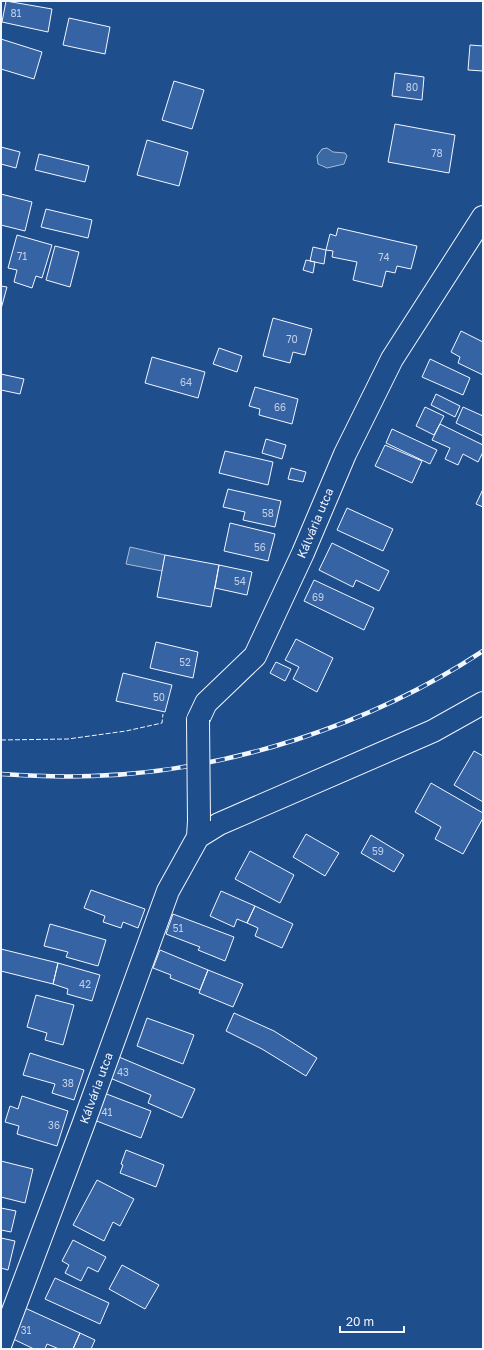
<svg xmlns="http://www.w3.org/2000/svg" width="484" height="1350" font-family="'Golos Text',sans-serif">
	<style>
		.water { fill: #3b69a3; stroke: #a8bbd7 }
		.building { fill: #3563a3; stroke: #f2f6ff }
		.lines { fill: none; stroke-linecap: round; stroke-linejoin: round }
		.minor-casing { stroke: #f2f6ff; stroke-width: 24 }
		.minor { stroke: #1f4e8c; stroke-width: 22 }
		.rail-casing { stroke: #f2f6ff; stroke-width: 4.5 }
		.rail { stroke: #1f4e8c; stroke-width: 3; stroke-dasharray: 9; stroke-linecap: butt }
		.minor-bridge-casing { stroke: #f2f6ff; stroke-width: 24; stroke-linecap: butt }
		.minor-bridge { stroke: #1f4e8c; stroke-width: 22 }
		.fence { stroke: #f2f6ff; stroke-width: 1; stroke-dasharray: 5 2; stroke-linecap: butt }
		.labels { text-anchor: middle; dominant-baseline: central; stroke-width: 3; stroke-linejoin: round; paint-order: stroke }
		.number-label { font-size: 10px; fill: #c3d1e8 }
		.street-label { font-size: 12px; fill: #f2f6ff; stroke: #1f4e8c }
	</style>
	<rect width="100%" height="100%" fill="#1f4e8c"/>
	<path class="water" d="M327,148L333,152L345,153L347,156L344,164L327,168L318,164L317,156L322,149Z
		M130,547L165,555L162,571L126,564Z"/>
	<path class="building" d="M6,1L52,9L48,32L2,22Z
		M69,18L110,27L105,54L63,45Z
		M1,39L42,52L34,79L1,69Z
		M470,45L483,46V71L468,70Z
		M395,73L424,77L422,100L392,96Z
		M174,81L204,90L192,129L162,120Z
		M395,124L455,135L449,173L388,162Z
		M147,140L188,152L179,186L137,175Z
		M1,147L20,152L16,168L1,164Z
		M39,154L89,166L85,182L35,170Z
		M1,194L32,202L25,231L1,225Z
		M46,209L92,220L88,238L41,227Z
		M338,228L417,246L411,269L397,266L395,273L386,271L382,287L353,280L357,262L332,257L333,251L326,250L330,234L336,236Z
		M17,235L52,245L42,278L36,276L32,288L14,282L17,270L8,268Z
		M55,246L79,252L70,287L46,280Z
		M313,247L326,250L324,264L310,261Z
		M306,260L315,262L313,273L303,270Z
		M1,286L7,287L1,309Z
		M273,318L312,329L305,355L293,352L290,363L263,356Z
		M461,331L483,342V375L458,363L460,357L451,352Z
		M219,348L242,356L237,372L213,364Z
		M152,357L205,372L198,398L145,383Z
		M430,359L470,378L463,395L422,377Z
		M1,374L24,379L20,394L1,390Z
		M255,387L298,399L292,424L259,415L260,409L249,406Z
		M436,394L460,406L455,417L431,405Z
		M425,407L444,416L434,435L416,426Z
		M463,407L483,416V436L456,423Z
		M440,424L483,445V452L478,462L463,454L458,465L445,459L450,448L432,440Z
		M392,429L437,450L430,464L386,443Z
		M266,439L286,445L282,459L262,453Z
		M385,445L422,461L412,483L375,466Z
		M225,451L273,462L268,485L219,473Z
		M291,468L306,472L303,482L288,479Z
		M228,489L281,501L275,527L243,520L245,512L223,507Z
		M483,489V507L476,504Z
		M347,508L393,529L383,551L337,530Z
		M230,523L275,534L268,561L224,551Z
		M332,543L389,571L379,591L356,580L353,587L319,570Z
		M165,555L219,565L211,607L157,597Z
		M219,565L252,572L247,595L215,588Z
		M314,580L374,608L364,630L304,601Z
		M296,639L333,658L317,692L293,679L299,667L285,660Z
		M156,642L198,652L193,678L150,668Z
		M276,662L291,669L285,681L270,673Z
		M123,673L172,685L165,712L116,701Z
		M474,751L483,756V802L454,785Z
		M431,783L483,813V818L463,854L435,839L441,827L415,812Z
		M306,834L339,853L325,876L293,857Z
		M371,835L404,855L394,872L361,853Z
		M250,851L294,875L280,903L235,879Z
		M91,890L145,909L138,928L123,922L121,928L103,922L105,916L84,908Z
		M221,891L255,906L247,923L237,919L234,927L210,916Z
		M255,906L293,924L282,948L255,936L258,928L247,923Z
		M173,914L234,937L225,961L198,950L200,947L166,934Z
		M50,924L106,940L98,966L66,957L68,952L44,946Z
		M1,949L58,963L53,984L1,971Z
		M160,950L208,970L200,990L170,978L171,975L153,968Z
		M58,963L100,975L92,1001L67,994L68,989L53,984Z
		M208,970L243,984L233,1007L199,993Z
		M36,995L74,1005L63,1045L45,1040L47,1033L27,1027Z
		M234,1013L274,1031L317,1058L306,1076L262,1049L226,1031Z
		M147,1018L194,1035L183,1064L137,1046Z
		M30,1053L84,1070L74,1100L52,1093L55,1084L23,1075Z
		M119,1057L195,1089L182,1118L148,1103L151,1095L110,1078Z
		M104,1093L151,1111L141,1138L94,1120Z
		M22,1096L68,1111L57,1146L17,1134L19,1126L5,1122L10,1106L18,1109Z
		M126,1150L164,1165L156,1187L120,1173L123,1165L121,1164Z
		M1,1161L33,1169L25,1203L1,1197Z
		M97,1180L134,1199L120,1226L113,1222L104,1241L73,1225Z
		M1,1208L16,1211L11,1232L1,1230Z
		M1,1238L15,1241L8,1270L1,1268Z
		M73,1240L106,1257L98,1272L88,1267L81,1281L65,1273L69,1265L62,1261Z
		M122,1265L159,1285L145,1309L109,1289Z
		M55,1278L109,1303L100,1324L45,1299Z
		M25,1308L80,1333L73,1349H59L47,1344L45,1349H34L11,1338Z
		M80,1333L95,1340L91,1349H73Z"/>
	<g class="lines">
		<g class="minor-casing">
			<path id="minor" d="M198,720L206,703L255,656L303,553L345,454L392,359L483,217
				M198,837L219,824L433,731L483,703
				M1,1343L83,1125L168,891L198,837L199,821"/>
		</g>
		<use href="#minor" class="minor"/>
		<g class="rail-casing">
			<path id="rail" d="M1,774C31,776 62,777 92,776C226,772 371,725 483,651"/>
		</g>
		<use href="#rail" class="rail"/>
		<g class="minor-bridge-casing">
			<path id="minor-bridge" d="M198,720L199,821"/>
		</g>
		<use href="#minor-bridge" class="minor-bridge"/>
		<path class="fence" d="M1,740L68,739L126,731L162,723L163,714"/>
	</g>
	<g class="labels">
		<g class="number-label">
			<text x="16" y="13">81</text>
			<text x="412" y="87">80</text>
			<text x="437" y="153">78</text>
			<text x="22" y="256">71</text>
			<text x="384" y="257">74</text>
			<text x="292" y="339">70</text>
			<text x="186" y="382">64</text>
			<text x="280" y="407">66</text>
			<text x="268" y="513">58</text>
			<text x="260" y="547">56</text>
			<text x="240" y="581">54</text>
			<text x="318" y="597">69</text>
			<text x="185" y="662">52</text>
			<text x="159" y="697">50</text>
			<text x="378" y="851">59</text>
			<text x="178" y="928">51</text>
			<text x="85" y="984">42</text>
			<text x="123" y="1072">43</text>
			<text x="68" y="1083">38</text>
			<text x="107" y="1112">41</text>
			<text x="54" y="1125">36</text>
			<text x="26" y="1330">31</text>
		</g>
		<g class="street-label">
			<text transform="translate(315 523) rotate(-67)">Kálvária utca</text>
			<text transform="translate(96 1088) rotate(-70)">Kálvária utca</text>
		</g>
	</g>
	<rect width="484" height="1350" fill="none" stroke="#f2f6ff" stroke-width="4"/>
	<path d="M340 1326v6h64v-6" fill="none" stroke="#f2f6ff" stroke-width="2"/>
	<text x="346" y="1326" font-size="12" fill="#f2f6ff" stroke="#1f4e8c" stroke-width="3" paint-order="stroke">20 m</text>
</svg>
